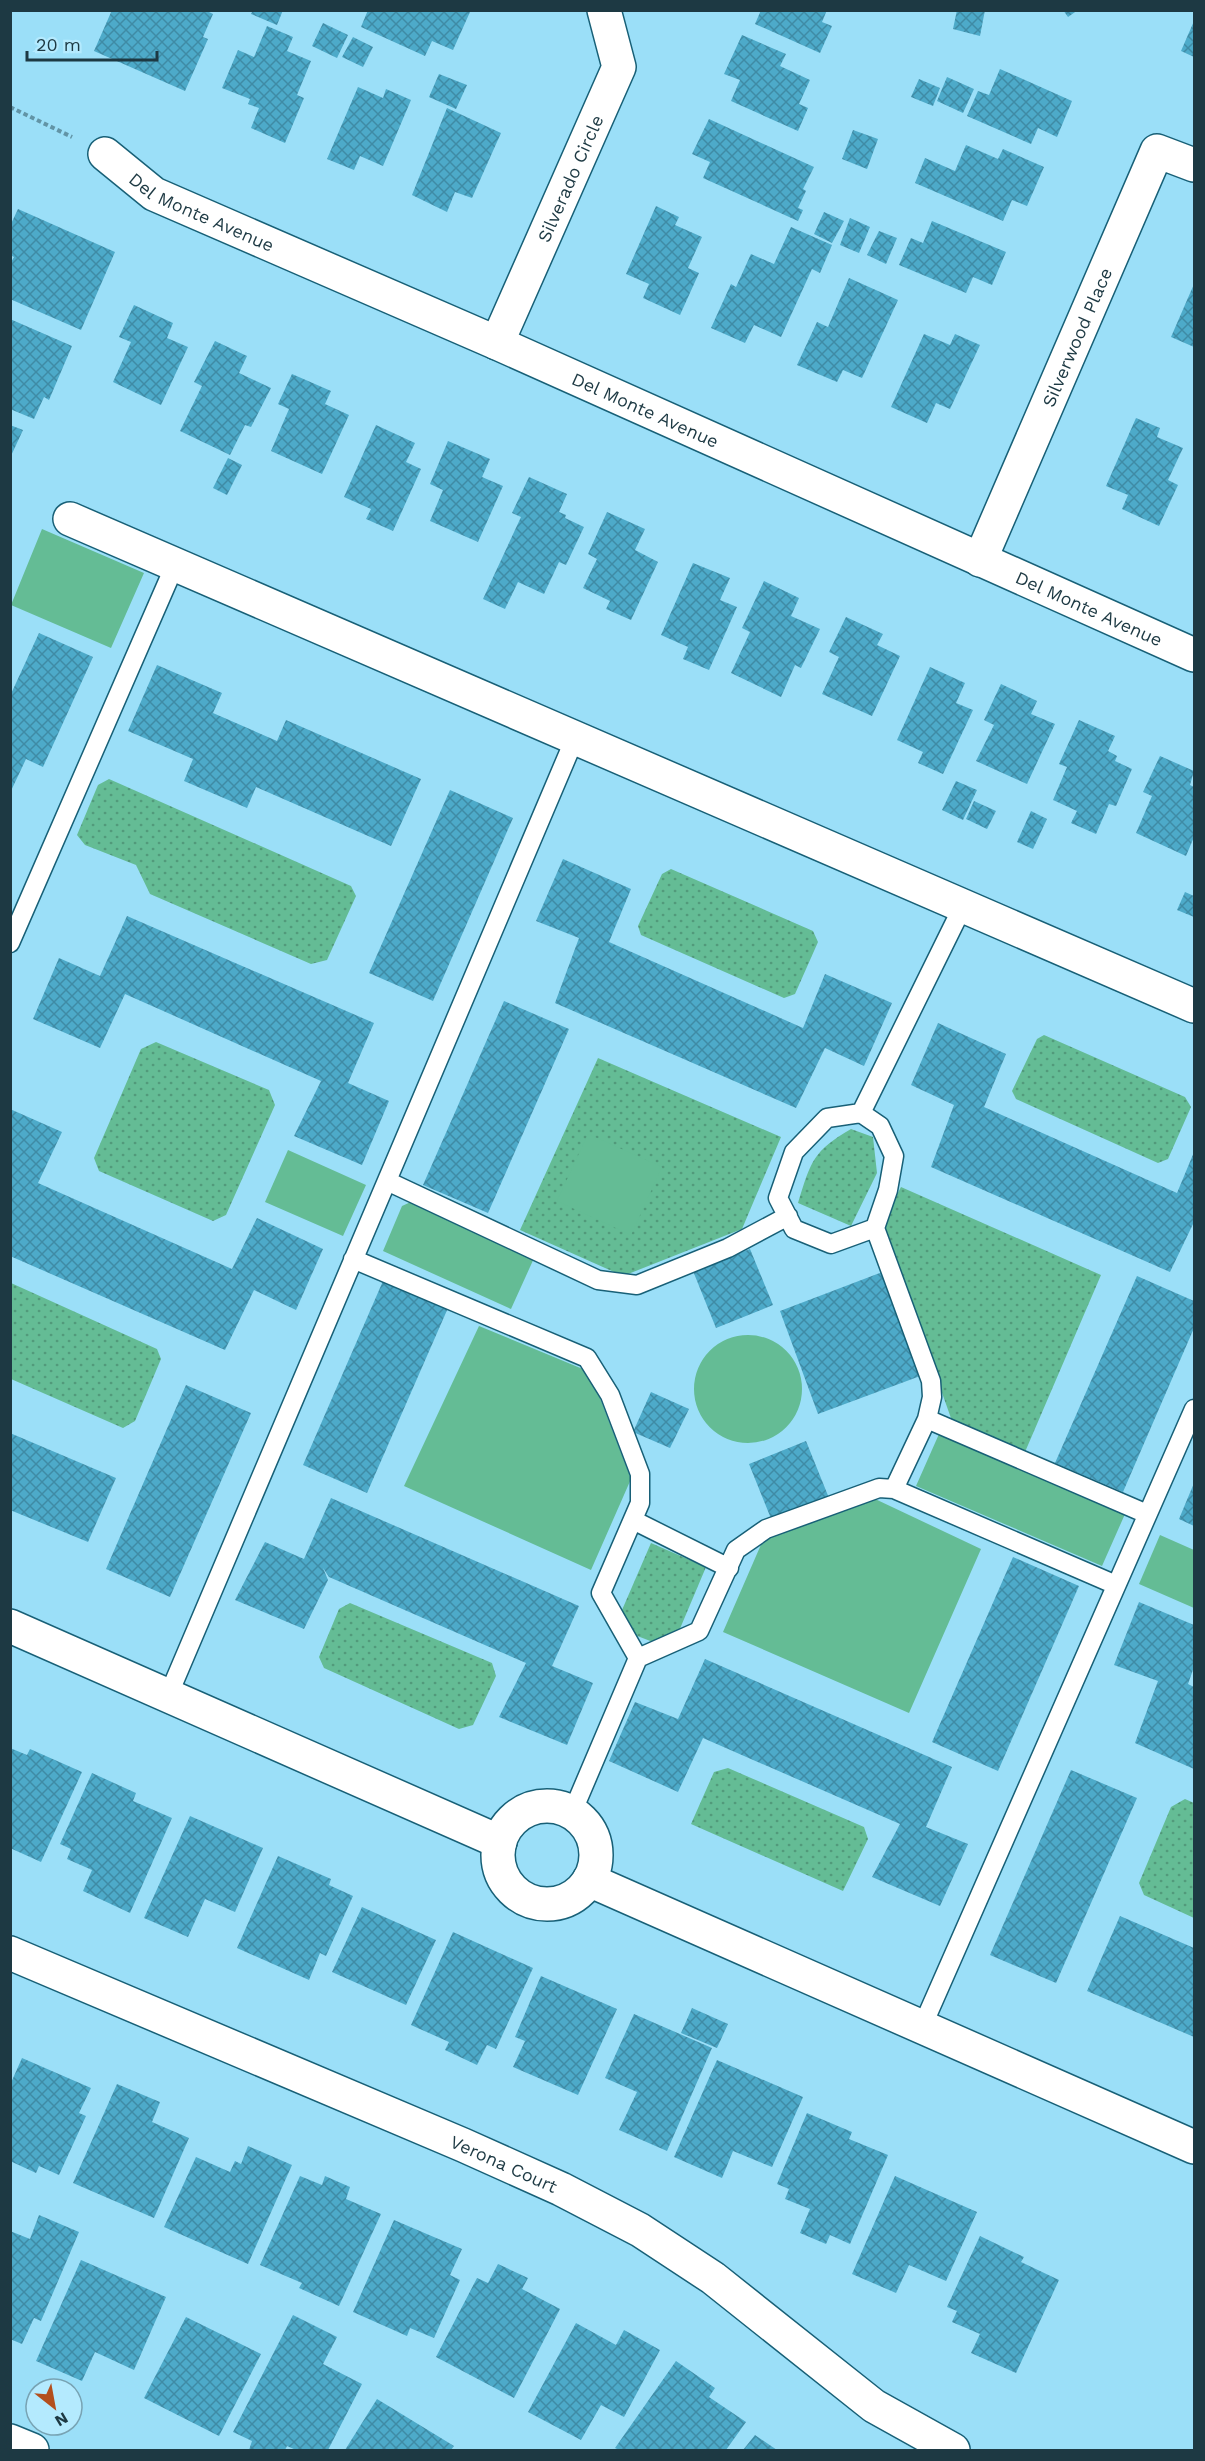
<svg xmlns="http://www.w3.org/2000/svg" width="1205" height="2461" font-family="'Work Sans',sans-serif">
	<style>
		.grass { fill: url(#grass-dots) }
		.green { fill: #64bc95 }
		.building { fill: url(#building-cross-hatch) }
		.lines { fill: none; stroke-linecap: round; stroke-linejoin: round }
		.lane-casing { stroke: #186077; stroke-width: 21 }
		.street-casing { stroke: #186077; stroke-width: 36 }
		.path { stroke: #6294a6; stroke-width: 4; stroke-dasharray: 4.5 3; stroke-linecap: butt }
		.lane { stroke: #fff; stroke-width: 18 }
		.street { stroke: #fff; stroke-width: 33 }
		.labels { text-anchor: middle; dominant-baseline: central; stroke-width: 4.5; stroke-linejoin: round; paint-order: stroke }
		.street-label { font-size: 18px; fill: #1d3943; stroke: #b4eafe }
	</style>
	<defs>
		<pattern id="grass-dots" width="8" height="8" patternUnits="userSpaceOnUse" patternTransform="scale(1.5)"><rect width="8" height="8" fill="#64bc95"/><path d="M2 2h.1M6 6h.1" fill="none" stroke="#529a7b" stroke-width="1.8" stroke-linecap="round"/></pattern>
		<pattern id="building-cross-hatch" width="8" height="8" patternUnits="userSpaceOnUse" patternTransform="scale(1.5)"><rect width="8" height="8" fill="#4daac9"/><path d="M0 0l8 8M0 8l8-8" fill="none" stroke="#3f8ba5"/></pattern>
	</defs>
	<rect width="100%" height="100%" fill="#9bdff8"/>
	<path class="grass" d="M109,779L351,886L356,896L327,960L311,964L150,894L136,865L85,845L77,835L98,785Z
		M671,869L813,931L818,942L795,994L784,998L641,935L638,926L662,874Z
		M1044,1035L1185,1097L1191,1107L1168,1159L1158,1163L1016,1099L1012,1091L1037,1039Z
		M156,1042L269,1090L275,1105L226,1215L213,1221L99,1171L94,1158L141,1049Z
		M598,1058L781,1137L742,1229L623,1276L520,1230Z
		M851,1129L873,1137L877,1173L851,1226L798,1203C811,1161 813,1151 851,1129Z
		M901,1187L1101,1275L1025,1452L952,1421L882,1223Z
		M11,1283L157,1349L161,1359L135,1421L123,1428L11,1379Z
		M651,1543L706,1567L679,1631L653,1642L632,1634L622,1610Z
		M350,1603L492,1663L496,1676L473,1725L459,1729L324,1668L319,1657L339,1609Z
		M728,1768L864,1827L868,1839L843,1891L691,1824L714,1772Z
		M1185,1799L1194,1803V1918L1144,1895L1139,1883L1171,1807Z"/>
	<path class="green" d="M42,529L144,573L111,648L11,605Z
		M588,1134L662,1167L631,1235L557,1201Z
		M288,1150L366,1185L343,1236L265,1202Z
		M413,1201L535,1256L511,1309L383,1251L402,1206Z
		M479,1326L590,1372L631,1479L591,1570L404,1486Z
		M694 1389a54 54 0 1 1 108 0a54 54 0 1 1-108 0Z
		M939,1434L1125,1514L1102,1566L916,1486Z
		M873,1498L981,1549L909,1713L723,1632L763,1540Z
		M1160,1535L1194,1550V1608L1139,1584Z"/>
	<path class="building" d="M112,10H205L213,14L203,37L208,39L185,91L94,51Z
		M253,10H283L277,25L251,14Z
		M368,10H467L470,12L453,50L432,41L425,56L361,27Z
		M761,10H827L822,22L832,26L820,53L755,24Z
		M957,10H985L980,36L953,29Z
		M1063,10H1078L1068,17Z
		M1194,21V57L1181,51Z
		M323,23L348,35L337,58L312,46Z
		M267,26L293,37L287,51L311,61L297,95L304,98L285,143L251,128L259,108L248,104L250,99L222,88L238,50L254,57Z
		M742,35L786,54L780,66L810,80L799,104L808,108L798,131L731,101L740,80L724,74Z
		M353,37L373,47L363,67L342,57Z
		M1000,69L1072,101L1057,137L1038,128L1031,144L967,116L978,91L989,95Z
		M439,74L467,85L456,109L429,97Z
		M947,77L974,89L963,113L937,101Z
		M919,79L940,88L933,106L911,97Z
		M358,87L383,98L386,89L411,100L383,166L360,156L354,170L327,159Z
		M447,108L501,133L472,198L455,192L447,212L412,195Z
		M709,119L814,167L803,189L806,191L798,208L803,210L798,221L703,178L710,162L692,154Z
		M853,130L878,139L867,169L842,159Z
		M966,145L998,159L1003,149L1044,167L1027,206L1012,200L1003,221L915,183L925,158L955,171Z
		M656,206L679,217L675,225L702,237L688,268L699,273L680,315L643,298L649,284L626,274Z
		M18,209L115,252L81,330L10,299V264L14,257L10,255V226Z
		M824,212L844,221L832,243L814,234Z
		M850,218L870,227L859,253L840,245Z
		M932,221L1006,252L992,285L973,277L966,293L899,265L911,238L923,243Z
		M791,227L832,245L820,273L812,269L781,337L754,325L745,343L711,328L731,284L736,287L751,254L774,264Z
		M879,231L897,238L886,264L867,255Z
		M849,278L898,300L862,378L843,370L837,382L797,365L817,322L828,327Z
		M1194,284V347L1171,337Z
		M134,305L173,323L167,338L188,347L161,405L113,382L131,342L119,337Z
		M10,319L72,346L49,400L44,397L34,419L10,409Z
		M924,334L950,345L955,334L980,345L950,409L936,403L927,423L891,407Z
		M215,341L247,356L239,373L271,388L251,427L245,425L230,455L180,431L202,386L194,382Z
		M292,374L331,391L325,404L349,415L322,474L271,451L289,409L278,404Z
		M1136,418L1160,428L1157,437L1183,448L1168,480L1178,485L1159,526L1122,509L1128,495L1106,486Z
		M10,425L23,430L10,458Z
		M376,425L415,443L406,462L421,469L393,531L366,519L371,509L344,497Z
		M448,441L490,459L482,477L503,486L478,542L430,521L443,490L430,484Z
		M228,458L242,465L227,495L213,488Z
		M529,477L567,494L559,512L566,515L565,518L584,527L566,565L559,562L544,594L518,582L505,609L483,599L521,517L512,513Z
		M607,512L645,529L635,550L658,562L631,620L606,609L610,601L583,588L597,559L588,554Z
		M693,563L730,578L720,600L737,607L709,670L683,659L688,647L661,635Z
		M764,581L799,598L791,616L820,629L801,668L795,665L781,697L731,673L750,632L742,628Z
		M846,617L883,634L877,645L900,656L872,716L822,694L839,657L829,652Z
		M39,633L93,657L43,767L26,759L10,793V696Z
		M157,665L222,693L213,713L277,741L286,720L421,779L391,846L256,787L247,808L184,781L193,759L128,731Z
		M930,667L965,683L956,703L973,710L943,774L918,763L923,752L897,740Z
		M1001,684L1037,701L1031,714L1055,724L1027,784L976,761L994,725L984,720Z
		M1079,720L1115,736L1108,751L1117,756L1115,761L1132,769L1116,806L1109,804L1096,834L1071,823L1077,811L1053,800L1067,767L1059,764Z
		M1160,756L1194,771L1190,785L1194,787V837L1186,856L1136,833L1152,796L1143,792Z
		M956,781L977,790L963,820L942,810Z
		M450,790L513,818L433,1001L369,973Z
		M974,801L996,811L987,829L966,819Z
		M1031,811L1047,819L1033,849L1017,842Z
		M563,859L631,889L609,942L803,1028L825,974L892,1003L864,1066L825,1048L796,1108L555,1003L579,938L536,921Z
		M1185,892L1194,896V917L1177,910Z
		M127,916L374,1023L348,1083L389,1101L362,1165L294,1136L321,1081L125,994L100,1048L33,1019L59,958L100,976Z
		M504,1001L569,1029L488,1213L423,1185Z
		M938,1023L1006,1054L984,1107L1177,1193L1194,1152V1222L1170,1272L931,1167L954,1105L911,1085Z
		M10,1109L62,1132L38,1183L232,1269L257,1218L323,1249L296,1310L254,1290L225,1350L10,1256Z
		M750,1249L773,1305L716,1328L693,1271Z
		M885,1271L923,1375L818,1414L780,1311Z
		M1137,1276L1194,1301V1328L1123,1492L1055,1463Z
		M383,1281L448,1308L367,1493L303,1465Z
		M186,1385L251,1413L170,1597L106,1569Z
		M651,1392L689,1409L670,1448L633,1432Z
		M10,1433L116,1478L88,1542L10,1510Z
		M806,1441L829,1498L772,1521L749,1464Z
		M1194,1483V1526L1179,1519Z
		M331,1498L579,1606L552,1666L593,1683L567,1745L499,1717L526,1663L329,1577L323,1568L328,1580L304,1629L235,1600L265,1542L304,1559Z
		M1013,1557L1079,1586L998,1771L932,1742Z
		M1139,1602L1194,1625V1667L1188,1684L1194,1687V1769L1135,1743L1158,1681L1114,1665Z
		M705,1659L952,1767L926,1827L968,1844L940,1906L872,1877L900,1824L703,1738L678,1792L609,1761L635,1702L678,1719Z
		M10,1748L27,1755L30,1749L82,1772L41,1862L10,1848Z
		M1071,1770L1137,1798L1056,1983L990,1955Z
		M92,1773L136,1793L133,1801L172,1818L130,1913L83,1891L92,1870L67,1859L71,1849L60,1844Z
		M190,1816L263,1848L235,1912L205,1899L188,1937L144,1918Z
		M278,1856L331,1879L329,1885L353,1896L326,1956L320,1953L309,1980L237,1948Z
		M362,1907L436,1940L406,2005L332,1972Z
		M1120,1916L1194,1948V2037L1087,1991Z
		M453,1932L533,1968L496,2049L487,2045L477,2065L445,2050L449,2042L411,2025Z
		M541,1976L617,2009L578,2095L513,2067L525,2041L515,2037Z
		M692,2008L728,2024L717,2048L681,2033Z
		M634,2014L712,2048L667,2151L619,2130L637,2092L605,2078Z
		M22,2058L91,2088L79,2113L86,2116L59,2175L39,2166L36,2173L10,2161V2085Z
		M717,2060L803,2097L772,2167L733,2151L722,2178L674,2157Z
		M117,2084L160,2102L152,2122L189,2138L154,2218L73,2183Z
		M807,2113L852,2132L849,2139L888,2155L850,2244L830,2235L826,2244L800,2233L810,2209L785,2199L789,2189L777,2184Z
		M248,2146L292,2165L248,2264L164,2227L196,2157L230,2172L235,2161L241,2164Z
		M300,2176L322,2185L325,2176L350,2187L346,2199L381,2214L339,2306L299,2288L302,2283L260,2265Z
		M895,2176L977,2212L946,2281L909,2265L896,2293L852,2274Z
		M39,2215L79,2232L41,2321L34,2318L22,2344L10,2339V2231L30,2239Z
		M394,2220L462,2249L450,2275L460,2280L434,2338L410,2328L407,2336L353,2312Z
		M980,2236L1024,2257L1021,2262L1059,2280L1016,2373L971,2353L980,2334L952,2322L957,2311L947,2307Z
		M81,2260L166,2297L134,2370L95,2352L82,2381L36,2361Z
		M498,2264L528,2278L522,2289L560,2309L514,2398L436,2357L477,2278L488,2283Z
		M293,2315L337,2337L323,2364L362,2384L328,2450H296L287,2446L285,2450H249L252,2441L233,2432Z
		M186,2317L261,2354L219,2436L144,2398Z
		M576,2323L616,2345L624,2330L660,2350L624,2417L601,2405L581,2440L528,2412Z
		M676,2361L715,2388L709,2397L746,2422L726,2450H619L615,2448Z
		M377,2399L454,2446L451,2450H345Z
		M755,2435L777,2450H743Z"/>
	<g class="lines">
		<g class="lane-casing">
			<path id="lane" d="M10,943L175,565
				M861,1113L963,906
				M387,1181L598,1280L637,1285L728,1248L788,1216
				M875,1228L831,1244L794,1229L778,1198L794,1152L827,1118L861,1113L880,1126L894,1156L888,1190L875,1228L931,1381L932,1397L927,1419L1147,1514
				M353,1259L587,1358L610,1395L640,1474V1503L601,1593L638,1658
				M894,1489L927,1419
				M633,1520L729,1568
				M168,1696L575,738
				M572,1813L638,1658L699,1631L736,1550L766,1529L879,1488L894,1489L1116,1585
				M922,2027L1194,1409"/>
		</g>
		<g class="street-casing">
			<g id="street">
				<path id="s1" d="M105,154L154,194L497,343L1194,655"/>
				<path id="s2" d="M497,343L619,67L604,10"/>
				<path d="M70,519L1194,1006"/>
				<path id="s3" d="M980,560L1157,151L1194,165"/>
				<path d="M10,1626L500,1842"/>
				<circle cx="547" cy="1855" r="49"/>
				<path d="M589,1880L1194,2147"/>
				<path id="s4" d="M10,1953L463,2145L561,2189L640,2230L713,2278L874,2406L953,2450"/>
				<path d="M10,2441L32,2450"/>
			</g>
		</g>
		<path class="path" d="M10,107L72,137"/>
		<use href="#lane" class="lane"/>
		<use href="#street" class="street"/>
	</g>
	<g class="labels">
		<g class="street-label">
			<text stroke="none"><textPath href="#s2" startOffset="180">Silverado Circle</textPath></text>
			<text stroke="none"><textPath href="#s1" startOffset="114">Del Monte Avenue</textPath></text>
			<text stroke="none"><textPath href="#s3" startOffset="243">Silverwood Place</textPath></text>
			<text stroke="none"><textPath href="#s1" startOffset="600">Del Monte Avenue</textPath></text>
			<text stroke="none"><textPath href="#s1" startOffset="1086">Del Monte Avenue</textPath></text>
			<text stroke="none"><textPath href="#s4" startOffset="537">Verona Court</textPath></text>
		</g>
	</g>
	<rect width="1205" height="2461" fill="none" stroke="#1d3943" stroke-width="24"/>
	<g transform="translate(54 2407) rotate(149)"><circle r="28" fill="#b4eafe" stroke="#78a3b3" stroke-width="1.5"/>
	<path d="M0-4.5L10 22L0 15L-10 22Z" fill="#b34f1d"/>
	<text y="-9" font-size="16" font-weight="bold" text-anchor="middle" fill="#1d3943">N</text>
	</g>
	<path d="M27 51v9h130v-9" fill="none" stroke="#1d3943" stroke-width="3"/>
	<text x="36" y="51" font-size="18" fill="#1d3943" stroke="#b4eafe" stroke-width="4.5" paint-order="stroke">20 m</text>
</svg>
